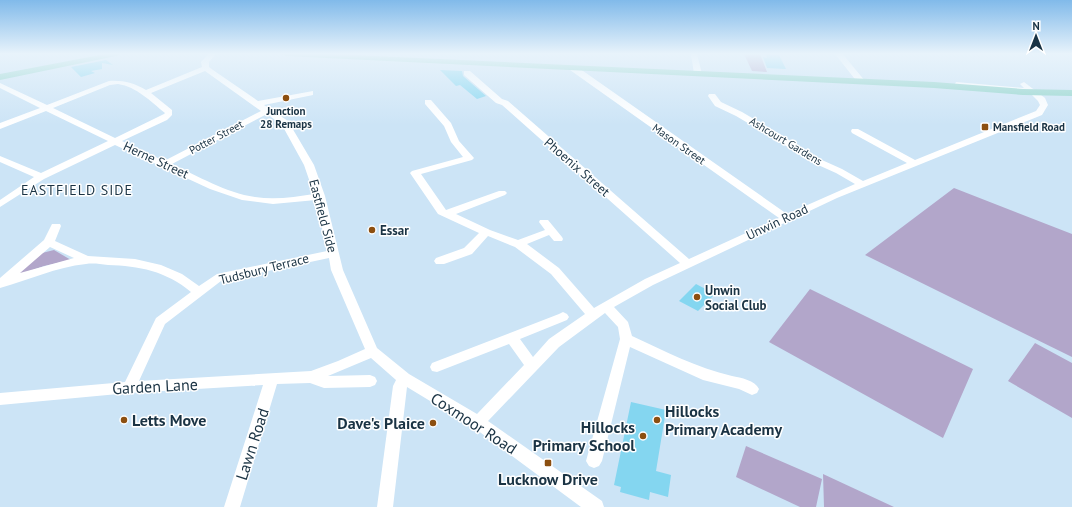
<svg xmlns="http://www.w3.org/2000/svg" width="1072" height="507" font-family="'PT Sans',sans-serif">
	<style>
		.green { fill: #b2a6ca }
		.building { fill: #84d6f0 }
		.lines { fill: none; stroke-linecap: round; stroke-linejoin: round }
		.minor { fill: #fff; fill-rule: evenodd }
		.major { fill: #8cd2c7; fill-rule: evenodd }
		.poi-dot { fill: #8c4f10; stroke: #fff; stroke-width: 1.5 }
		.labels { text-anchor: middle; dominant-baseline: central; stroke-width: 3; stroke-linejoin: round; paint-order: stroke }
		.far-poi-label { font-size: 11px; font-weight: bold; fill: #1a3344; stroke: #fff }
		.far-street-label { font-size: 11px; fill: #1a3344; stroke: #fff }
		.street-label { font-size: 13px; fill: #1a3344; stroke: #fff }
		.poi-label { font-size: 13px; font-weight: bold; fill: #1a3344; stroke: #fff; text-anchor: start }
		.neighbourhood-label { font-size: 14px; letter-spacing: 1px; fill: #1a3344; stroke: #fff }
		.near-street-label { font-size: 16px; fill: #1a3344; stroke: #fff }
		.near-poi-label { font-size: 16px; font-weight: bold; fill: #1a3344; stroke: #fff; text-anchor: start }
	</style>
	<rect width="100%" height="100%" fill="#cce4f6"/>
	<path class="green" d="M744,54H760L767,72L752,71Z
		M954,188L1072,234V357L865,255Z
		M54,250L71,260L44,266L13,277L42,253Z
		M810,289L973,369L943,438L769,342Z
		M1035,343L1072,363V418L1008,381Z
		M746,446L822,479L816,507H800L736,477Z
		M823,474L894,507H824Z"/>
	<path class="building" d="M766,54L779,55L786,69L767,68L763,57L767,58Z
		M106,60L113,65L102,63V69L91,71L95,73L81,77L71,67Z
		M440,70L462,71L463,76L486,96L477,99L460,85L456,86Z
		M696,284L715,294L698,311L679,301Z
		M631,402L666,410L656,471L671,475L668,497L650,492L649,500L620,492L621,487L614,485Z"/>
	<g class="lines">
		<path class="minor" d="M209,54H216L209,62V67L213,70L258,101L313,91V95L264,105L288,121L314,165L325,196L343,270L377,348L409,374L477,414L524,365L509,344L437,372L432,371L430,367L432,363L559,314L563,312L567,314L569,317L567,320L520,339L533,357L549,339L585,314L551,274L515,247L488,236L472,254L444,264H436L434,261L436,258L464,248L479,233L438,214L410,173L412,171L463,157L451,142L444,126L425,104V100H431L451,123L459,141L474,158L472,160L421,174L446,210L499,191H505L507,193L505,195L456,214L490,230L518,240L545,230L539,222L540,220H548L562,237L563,239L562,241H554L549,235L527,244L559,268L594,308L645,279L680,263L502,105L496,103L464,75V71H470L502,99L508,101L689,259L779,218L570,70V66H576L787,214L855,184L836,173L807,160L777,140L736,116L715,106L708,96L709,94H715L721,102L742,112L783,136L813,156L842,169L863,181L907,163L852,133L851,131L852,129H858L915,160L1036,111L1040,105L1038,101L1030,93L959,86L955,84L956,82L1024,88L1020,84L1024,82L1045,98L1048,105L1042,115L837,198L653,285L614,307L628,322L632,336C665,351 697,368 732,376C741,378 755,380 759,389L757,393L752,395L739,389L703,380L630,347L602,461L599,466L594,468L589,466L586,461L620,339L618,327L605,313L559,347L488,421L602,501L604,507H581L473,427L407,387L393,507H377L393,386L396,380L371,358L328,376L370,375L375,377L377,381L375,385L370,387L324,388L310,383L277,384L240,507H224L263,385L129,393L0,405V393L125,382L156,318L191,292C166,271 139,266 108,265C100,264 93,263 86,264C56,267 29,280 0,288V278L44,240L52,224H60L61,226L55,241L88,256L135,259L161,265L182,274L199,286L217,274L327,251L316,200L273,204L242,200L210,189L115,145L44,179L0,207V200L34,177L0,162V156L41,173L108,141L46,111L0,129V123L40,108L0,88V83L47,105L109,81C123,80 134,83 146,90L202,67L201,62ZM205,71L261,111L164,161L122,141L167,120L172,115V110L151,93ZM118,84C137,87 150,101 165,113L164,114L115,138L53,108L110,85ZM267,114L282,125L304,165L314,194C295,197 275,200 255,197C226,193 198,176 172,164ZM50,247L74,258L20,273ZM329,258L331,270L365,349L338,361L311,371L139,381L165,324L221,281Z
			M691,54H697L702,74L701,76H695L694,74Z
			M835,54H842L846,58L865,81L864,83H858Z"/>
		<path class="major" d="M105,54H120L116,56L0,80V74Z
			M282,54H332L934,82L1023,89L1072,90V96L1023,95L934,88L286,56Z"/>
	</g>
	<linearGradient id="sky" x2="0" y2="1"><stop stop-color="#81baea"/><stop offset="0.43" stop-color="#e8f3fb"/><stop offset="1" stop-color="#e8f3fb" stop-opacity="0"/></linearGradient>
	<rect width="1072" height="125" fill="url(#sky)"/>
	<g class="poi-dot">
		<circle cx="286" cy="98" r="4"/>
		<rect x="981" y="123" width="8" height="8" rx="2"/>
		<circle cx="372" cy="230" r="4"/>
		<circle cx="697" cy="297" r="4"/>
		<circle cx="124" cy="420" r="4"/>
		<circle cx="657" cy="420" r="4"/>
		<circle cx="433" cy="423" r="4"/>
		<circle cx="643" cy="436" r="4"/>
		<rect x="544" y="459" width="8" height="8" rx="2"/>
	</g>
	<g class="labels">
		<g class="far-poi-label">
			<text x="286" y="111">Junction<tspan x="286" dy="13">28 Remaps</tspan></text>
			<text x="993" y="127" text-anchor="start">Mansfield Road</text>
		</g>
		<g class="far-street-label">
			<text transform="translate(216 137) rotate(-28)">Potter Street</text>
			<text transform="translate(786 141) rotate(31)">Ashcourt Gardens</text>
			<text transform="translate(679 144) rotate(35)">Mason Street</text>
		</g>
		<g class="street-label">
			<text transform="translate(156 160) rotate(25)">Herne Street</text>
			<text transform="translate(577 167) rotate(41)">Phoenix Street</text>
			<text transform="translate(323 216) rotate(75)">Eastfield Side</text>
			<text transform="translate(777 222) rotate(-25)">Unwin Road</text>
			<text transform="translate(264 269) rotate(-14)">Tudsbury Terrace</text>
		</g>
		<g class="poi-label">
			<text x="380" y="230">Essar</text>
			<text x="705" y="290">Unwin<tspan x="705" dy="15">Social Club</tspan></text>
		</g>
		<g class="neighbourhood-label">
			<text x="77" y="190">EASTFIELD SIDE</text>
		</g>
		<g class="near-street-label">
			<text transform="translate(155 386) rotate(-3)">Garden Lane</text>
			<text transform="translate(474 423) rotate(33)">Coxmoor Road</text>
			<text transform="translate(252 444) rotate(-72)">Lawn Road</text>
		</g>
		<g class="near-poi-label">
			<text x="665" y="411">Hillocks<tspan x="665" dy="18">Primary Academy</tspan></text>
			<text x="132" y="420">Letts Move</text>
			<text x="425" y="423" text-anchor="end">Dave's Plaice</text>
			<text x="635" y="427" text-anchor="end">Hillocks<tspan x="635" dy="18">Primary School</tspan></text>
			<text x="548" y="479" text-anchor="middle">Lucknow Drive</text>
		</g>
	</g>
	<g transform="translate(1036 36)" stroke="#ffffff" stroke-width="3" paint-order="stroke">
	<path d="M0-3L7 15L0 10L-7 15Z" fill="#1a3344"/>
	<text y="-6" font-size="11" font-weight="bold" text-anchor="middle" fill="#1a3344">N</text>
	</g>
</svg>
